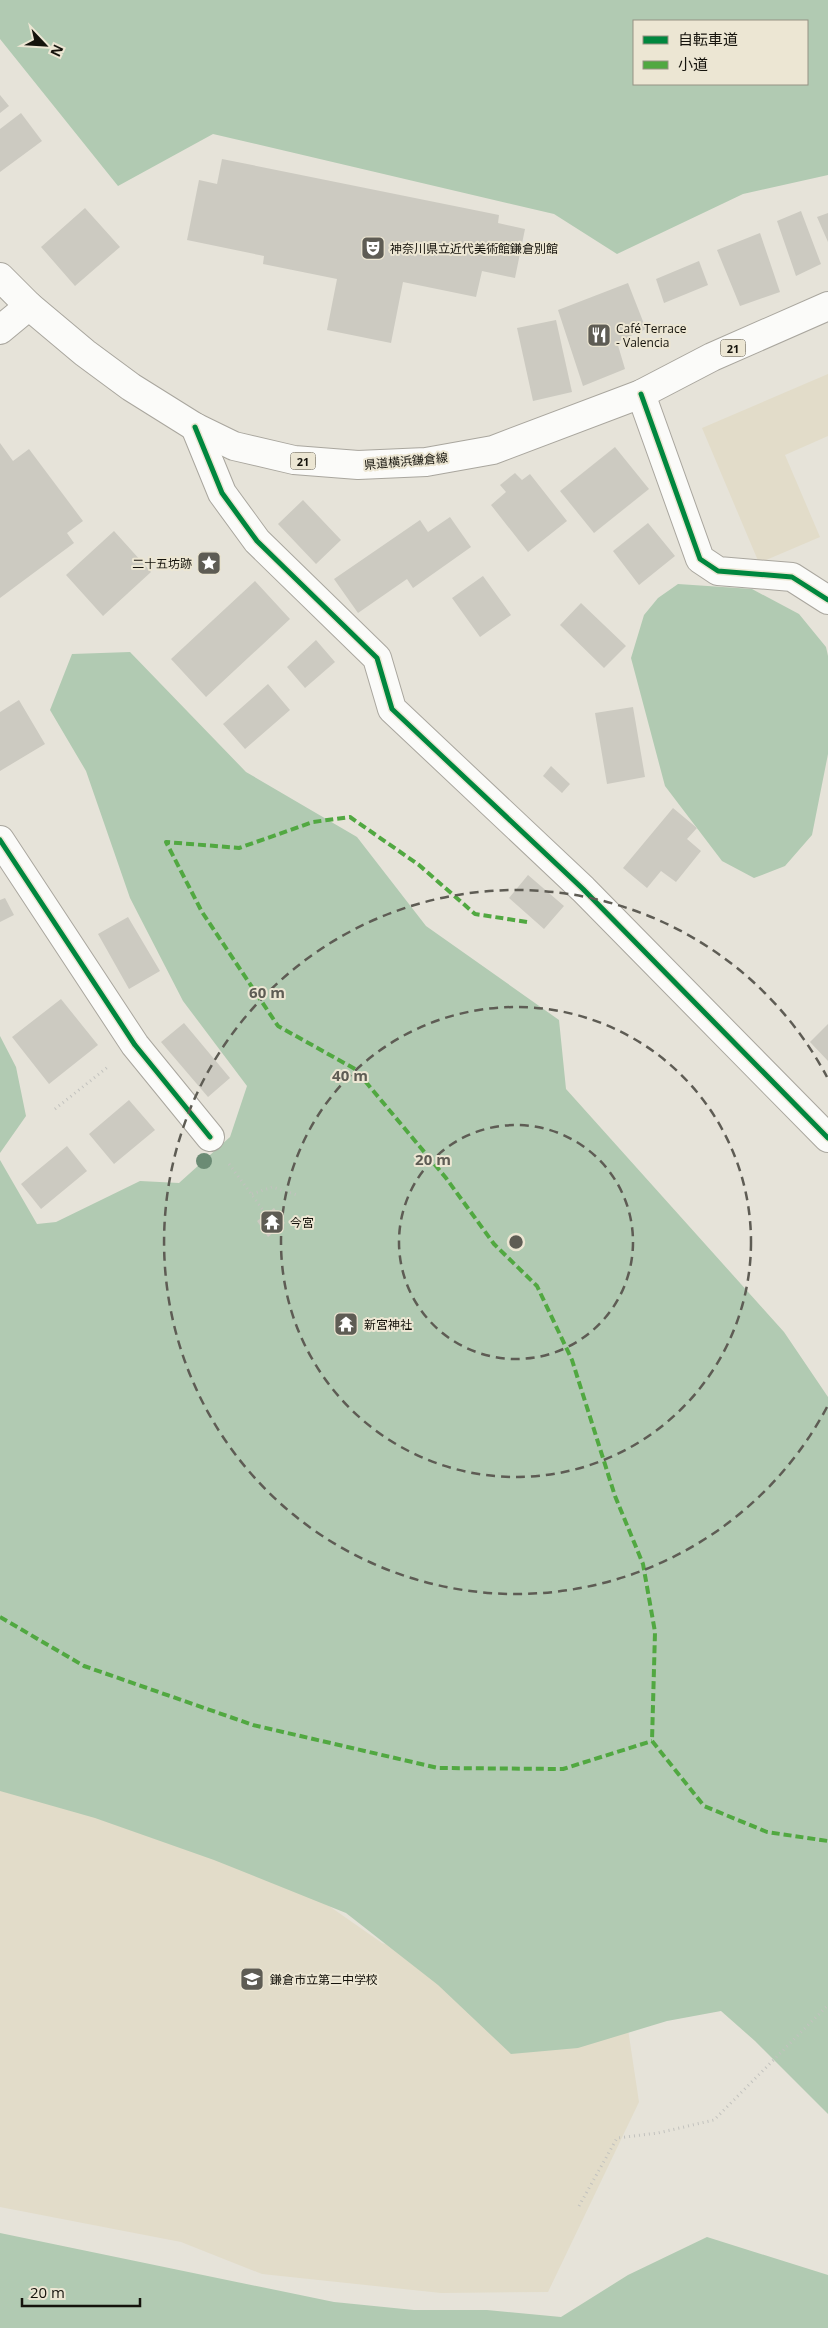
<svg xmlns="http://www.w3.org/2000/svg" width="828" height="2328" font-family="'Open Sans','Noto Sans JP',sans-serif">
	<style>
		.built { fill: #e2dcc9 }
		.forest { fill: #b1cab2; fill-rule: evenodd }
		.building { fill: #cccac1 }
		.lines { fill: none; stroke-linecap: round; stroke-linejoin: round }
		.street-casing { stroke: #a9a69e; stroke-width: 30 }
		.primary-casing { stroke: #a9a69e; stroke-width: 30 }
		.path { stroke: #c2c2be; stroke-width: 3; stroke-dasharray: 1 4; stroke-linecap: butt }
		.street { stroke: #fbfbf9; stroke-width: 28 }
		.primary { stroke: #fbfbf9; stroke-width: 28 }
		.quiet { stroke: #51a841; stroke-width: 4; stroke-dasharray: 8 4; stroke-linecap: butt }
		.cycleway-casing { stroke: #ece6d3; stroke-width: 8 }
		.cycleway { stroke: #00873e; stroke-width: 5 }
		.tree { fill: #6b8b74 }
		.ring { fill: none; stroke: #5e5c54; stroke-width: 2.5; stroke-dasharray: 9 6 }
		.labels { text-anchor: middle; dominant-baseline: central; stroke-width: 4; stroke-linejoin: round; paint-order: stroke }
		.shield { fill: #ece6d3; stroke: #565248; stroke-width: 1 }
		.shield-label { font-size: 11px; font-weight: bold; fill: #15130c }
		.poi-label { font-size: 12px; fill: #15130c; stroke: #ece6d3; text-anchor: start }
		.street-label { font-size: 12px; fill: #15130c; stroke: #ece6d3 }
		.centre { fill: #5e5c54; stroke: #ece6d3; stroke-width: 2.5 }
		.ring-label { font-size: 15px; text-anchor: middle; font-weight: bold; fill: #5e5c54; stroke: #ece6d3; stroke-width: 4; stroke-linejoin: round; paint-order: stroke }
	</style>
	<rect width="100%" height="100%" fill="#e6e3d9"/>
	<path class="built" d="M828,374V436L785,455L820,537L759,563L702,428Z
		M0,1730L259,1857L382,1943L626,2016L639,2102L548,2292L441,2293L262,2274L181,2242L0,2207Z"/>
	<path class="forest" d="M0,0H828V175L743,194L617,254L554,214L213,134L118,186L0,39ZM634,21H807V84H634Z
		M678,584L752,589L799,614L826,647L828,656V754L812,835L785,866L754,878L722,861L665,786L631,658L644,615L658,598Z
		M130,652L246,772L357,837L426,926L559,1020L566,1089L784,1332L828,1397V2114L755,2041L721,2011L667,2021L578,2048L511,2054L438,1985L346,1913L214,1860L95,1818L0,1791V1160L37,1224L56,1222L140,1181L179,1183L230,1137L247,1086L183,1001L130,898L86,771L50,710L72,654Z
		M0,1036L16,1067L26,1116L0,1153Z
		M0,2233L334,2302L414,2310H487L561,2317L628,2275L707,2237L828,2275V2328H0Z"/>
	<path class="building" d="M0,95L9,106L0,113Z
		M21,113L42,141L0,172V129Z
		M222,159L499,215L498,223L525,229L515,278L482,271L476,297L403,282L391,343L327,330L337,279L263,264L264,256L187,240L199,180L217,184Z
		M85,208L120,247L75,286L41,247Z
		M801,211L821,264L796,276L777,221Z
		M828,213V242L817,217Z
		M760,233L780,292L740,306L717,250Z
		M699,261L708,285L664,303L656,279Z
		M628,283L646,329L617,342L625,369L583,386L558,310Z
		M556,320L572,392L533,401L517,328Z
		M0,443L13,461L29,449L83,521L67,533L74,543L0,598Z
		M615,447L649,489L594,533L560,491Z
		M515,473L522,480L530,474L567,521L528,552L491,505L506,492L500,485Z
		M303,500L341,540L316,564L278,524Z
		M450,517L471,547L413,588L407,579L358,613L334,579L420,520L428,532Z
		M648,523L675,556L639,585L613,551Z
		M114,531L151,572L103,616L66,575Z
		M483,576L511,615L480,637L452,598Z
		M255,581L290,619L206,697L171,659Z
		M581,603L626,646L604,668L560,625Z
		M316,640L335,662L305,688L287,667Z
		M268,684L290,710L245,749L223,724Z
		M19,700L45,744L0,771V712Z
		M633,707L645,777L607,784L595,713Z
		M551,766L570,784L562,793L543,776Z
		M673,808L697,828L687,839L701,851L676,882L661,871L647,888L623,868Z
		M528,875L564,906L544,929L509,898Z
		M5,898L14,915L0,922V900Z
		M128,917L160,971L129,989L98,934Z
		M61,999L98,1045L49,1084L12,1037Z
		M184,1023L230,1078L208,1097L161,1042Z
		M828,1024V1061L810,1042Z
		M129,1100L155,1130L114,1164L89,1134Z
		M67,1146L87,1171L41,1209L21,1184Z
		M274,1208L285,1223L268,1237L257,1221Z"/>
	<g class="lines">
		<g class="street-casing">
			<path id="street" d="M0,330L29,306
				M641,394L700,559L718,571L792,577L828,600
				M195,427L222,493L257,541L377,658L392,709L583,889L828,1138
				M0,840L135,1045L210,1137"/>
		</g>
		<g class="primary-casing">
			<path id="primary" d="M0,277L29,306L85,353L131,387L195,427L234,446L294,460L358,465L426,462L493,450L641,394L712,357L828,306"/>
		</g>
		<path class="path" d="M55,1109L109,1066
			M229,1164L266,1214
			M252,1194L272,1187L297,1195
			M579,2206L617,2138L658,2133L714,2120L828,2005"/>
		<use href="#street" class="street"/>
		<use href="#primary" class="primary"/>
		<path class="quiet" d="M527,922L475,914L419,865L350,817L313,822L239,848L166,842L202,912L278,1026L355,1069L446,1178L494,1244L537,1286L572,1360L615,1496L643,1564L655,1632L652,1741L704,1806L767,1832L828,1841
			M0,1617L84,1666L253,1725L438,1768L563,1769L652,1741"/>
		<g class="cycleway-casing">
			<path id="cycleway" d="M641,394L700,559L718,571L792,577L828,600
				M195,427L222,493L257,541L377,658L392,709L583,889L828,1138
				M0,840L135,1045L210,1137"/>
		</g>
		<use href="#cycleway" class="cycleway"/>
	</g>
	<circle class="tree" cx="204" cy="1161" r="8"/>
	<g class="ring">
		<circle cx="516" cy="1242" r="117"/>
		<circle cx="516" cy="1242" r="235"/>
		<path d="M827 1407A352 352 0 1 1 827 1077"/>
	</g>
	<defs>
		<g id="theatre-square" transform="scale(1.25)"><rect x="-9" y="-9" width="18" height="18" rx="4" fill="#5e5c54" stroke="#ece6d3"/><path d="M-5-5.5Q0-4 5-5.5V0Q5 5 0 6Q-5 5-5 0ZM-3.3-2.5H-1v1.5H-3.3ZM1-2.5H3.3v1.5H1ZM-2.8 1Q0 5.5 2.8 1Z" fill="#fff"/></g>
		<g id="restaurant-square" transform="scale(1.25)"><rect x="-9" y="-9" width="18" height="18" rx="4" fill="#5e5c54" stroke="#ece6d3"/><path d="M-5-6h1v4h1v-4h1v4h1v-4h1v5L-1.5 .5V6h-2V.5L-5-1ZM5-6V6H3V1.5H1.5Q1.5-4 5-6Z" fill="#fff"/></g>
		<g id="sight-square" transform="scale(1.25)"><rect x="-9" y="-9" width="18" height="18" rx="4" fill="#5e5c54" stroke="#ece6d3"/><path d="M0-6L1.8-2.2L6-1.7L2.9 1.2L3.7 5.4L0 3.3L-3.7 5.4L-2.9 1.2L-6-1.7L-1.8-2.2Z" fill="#fff"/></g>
		<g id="temple-square" transform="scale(1.25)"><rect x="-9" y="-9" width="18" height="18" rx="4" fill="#5e5c54" stroke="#ece6d3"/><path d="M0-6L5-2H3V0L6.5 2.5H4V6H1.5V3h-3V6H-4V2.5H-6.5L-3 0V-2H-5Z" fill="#fff"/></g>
		<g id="school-square" transform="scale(1.25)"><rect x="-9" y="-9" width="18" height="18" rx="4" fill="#5e5c54" stroke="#ece6d3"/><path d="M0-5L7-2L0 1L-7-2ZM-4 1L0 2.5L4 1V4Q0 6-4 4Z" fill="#fff"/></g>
	</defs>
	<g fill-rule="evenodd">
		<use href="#theatre-square" x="373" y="248"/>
		<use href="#restaurant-square" x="599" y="335"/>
		<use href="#sight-square" x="209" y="563"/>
		<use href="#temple-square" x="272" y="1222"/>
		<use href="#temple-square" x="346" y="1324"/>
		<use href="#school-square" x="252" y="1979"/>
	</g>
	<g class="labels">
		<g class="shield">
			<rect x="720.5" y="339.5" width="25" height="17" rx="4"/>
			<rect x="290.5" y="452.5" width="25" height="17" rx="4"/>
		</g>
		<g class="shield-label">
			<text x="733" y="348">21</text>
			<text x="303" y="461">21</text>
		</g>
		<g class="poi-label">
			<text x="390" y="248">神奈川県立近代美術館鎌倉別館</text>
			<text x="616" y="328">Café Terrace<tspan x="616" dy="14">- Valencia</tspan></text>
			<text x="192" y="563" text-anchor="end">二十五坊跡</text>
			<text x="290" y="1222">今宮</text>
			<text x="364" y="1324">新宮神社</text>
			<text x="270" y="1979">鎌倉市立第二中学校</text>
		</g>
		<g class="street-label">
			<text transform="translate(406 461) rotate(-5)">県道横浜鎌倉線</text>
		</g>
	</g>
	<circle cx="516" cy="1242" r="8" class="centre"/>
	<g class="ring-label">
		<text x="267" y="998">60 m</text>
		<text x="350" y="1081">40 m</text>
		<text x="433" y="1165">20 m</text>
	</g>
	<rect x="633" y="20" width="175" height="65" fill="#ece6d3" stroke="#969283"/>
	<rect x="643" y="36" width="25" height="8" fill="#00873e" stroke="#969283"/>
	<text x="678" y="45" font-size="15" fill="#15130c">自転車道</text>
	<rect x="643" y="61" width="25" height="8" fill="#51a841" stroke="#969283"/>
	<text x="678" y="70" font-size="15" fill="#15130c">小道</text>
	<g transform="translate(45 45) rotate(115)" stroke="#ece6d3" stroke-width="4" paint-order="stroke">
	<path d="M0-4L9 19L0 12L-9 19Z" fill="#15130c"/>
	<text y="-8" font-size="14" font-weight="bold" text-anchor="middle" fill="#15130c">N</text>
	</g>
	<path d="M22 2298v8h118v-8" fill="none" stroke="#15130c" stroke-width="2.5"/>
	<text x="30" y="2298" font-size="15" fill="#15130c" stroke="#ece6d3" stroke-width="4" paint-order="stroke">20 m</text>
</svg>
